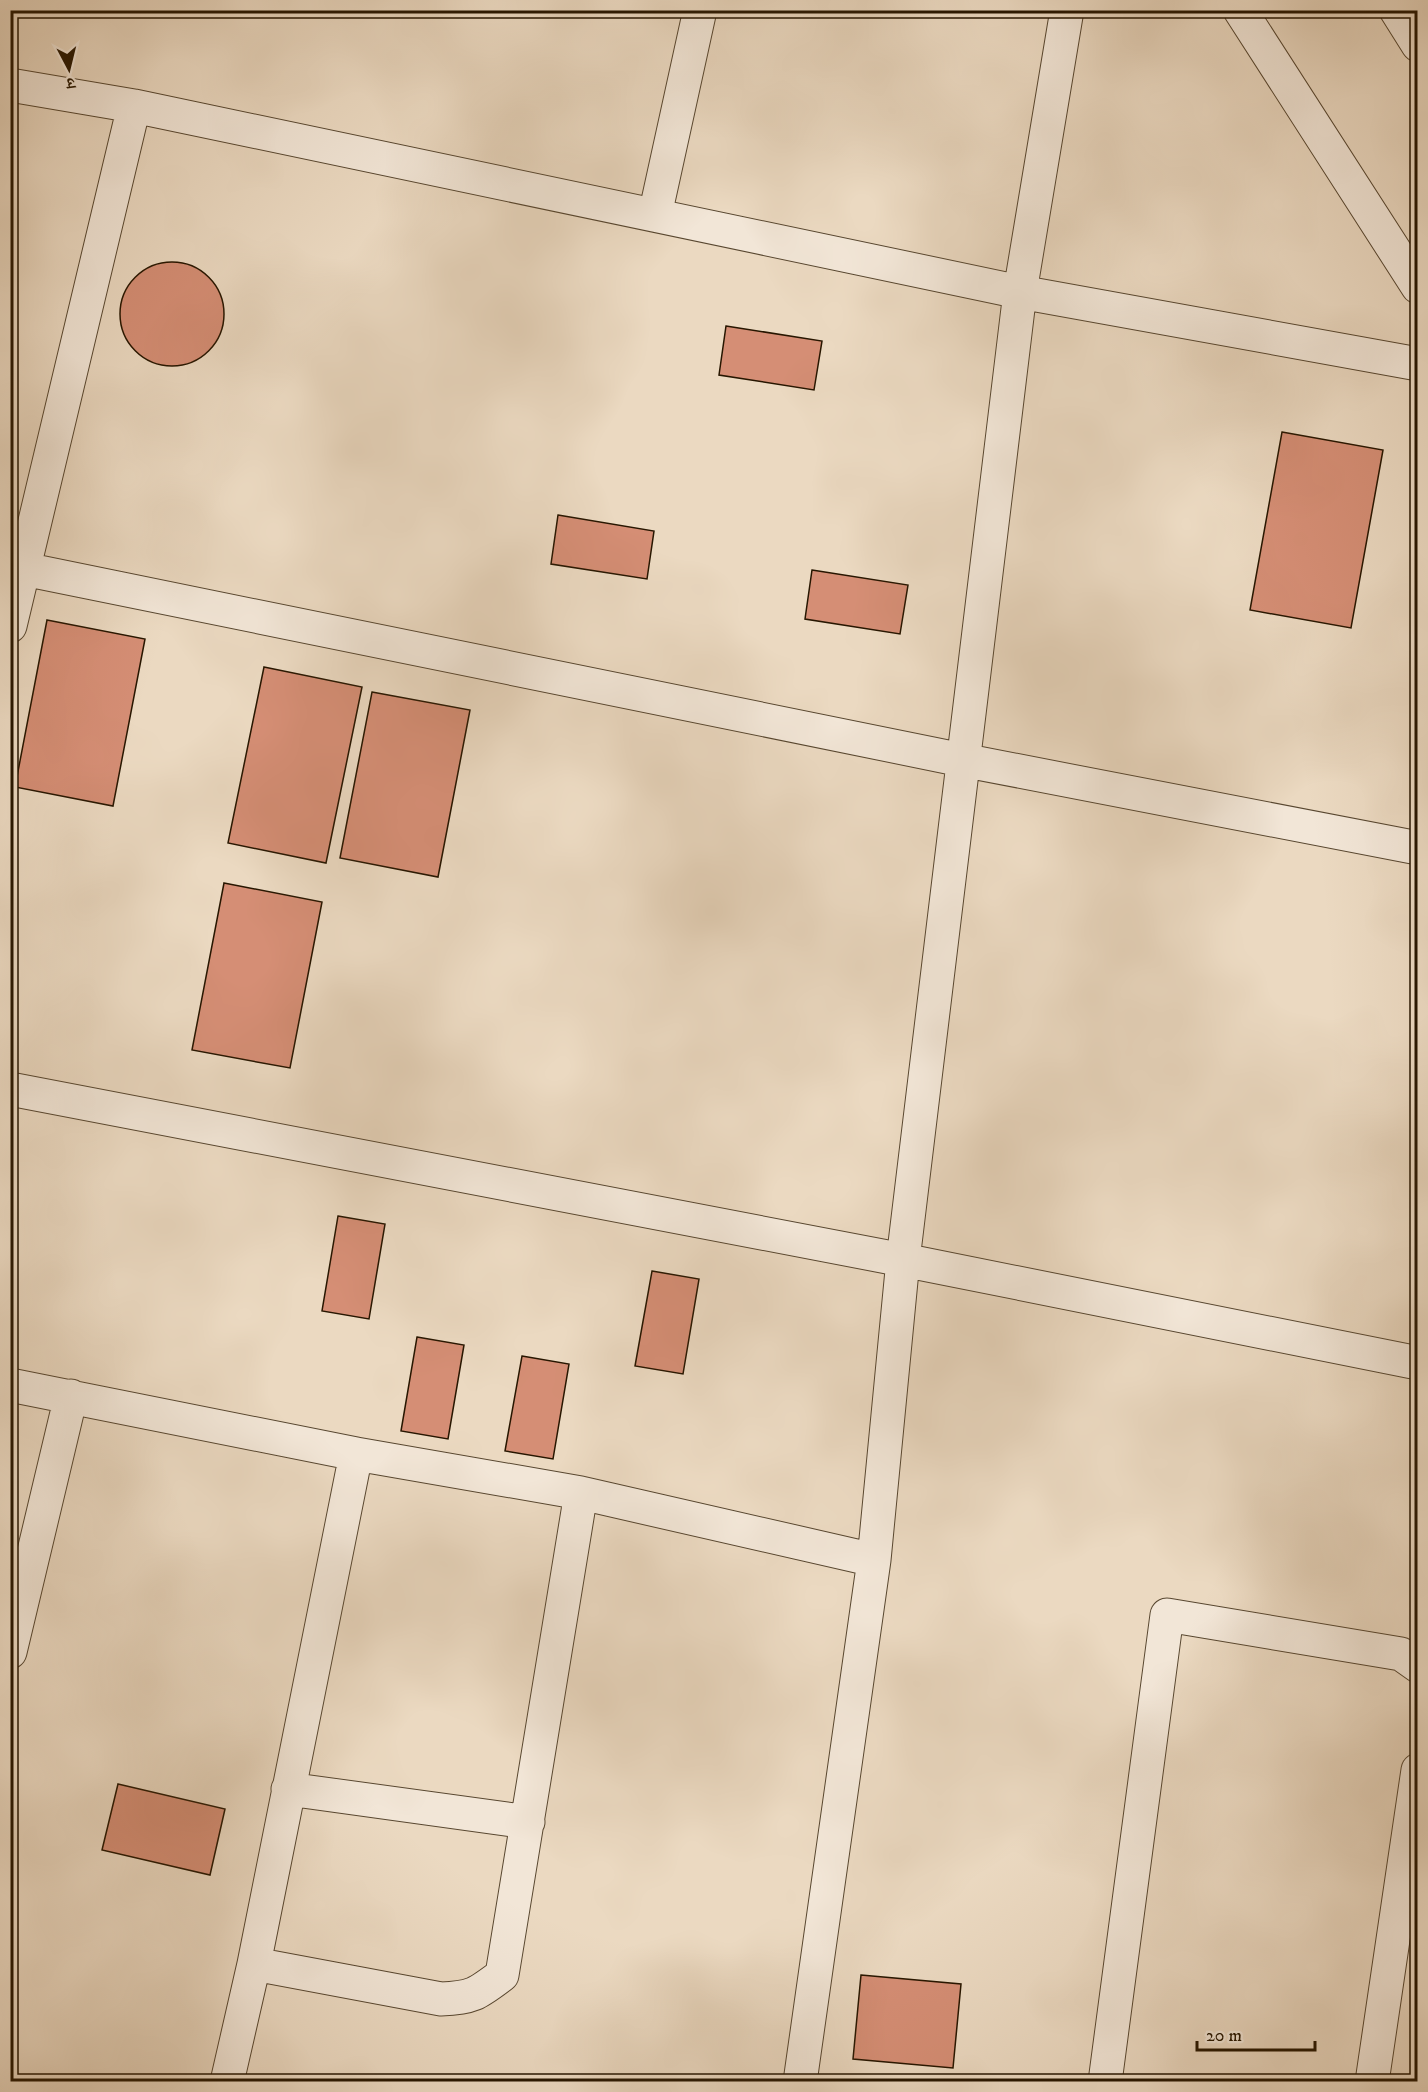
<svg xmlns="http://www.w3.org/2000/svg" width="1428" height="2092" font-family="'IM FELL DW Pica','Noto Serif Devanagari',serif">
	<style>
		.building { fill: #d58e75; stroke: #271600; stroke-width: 1.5 }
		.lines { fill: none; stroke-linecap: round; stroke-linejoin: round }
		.minor-casing { stroke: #584730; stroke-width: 35 }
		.minor { stroke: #f2e6d7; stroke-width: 33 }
	</style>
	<rect width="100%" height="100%" fill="#ebd9c1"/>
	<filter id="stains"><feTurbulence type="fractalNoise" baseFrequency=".00333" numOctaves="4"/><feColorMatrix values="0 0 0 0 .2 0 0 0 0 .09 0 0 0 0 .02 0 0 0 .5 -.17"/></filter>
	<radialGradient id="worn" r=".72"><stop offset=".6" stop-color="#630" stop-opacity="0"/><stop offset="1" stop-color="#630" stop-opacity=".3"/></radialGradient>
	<path class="building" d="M120 314a52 52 0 1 1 104 0a52 52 0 1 1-104 0Z
		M726,326L822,341L814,390L719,375Z
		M1282,432L1383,450L1351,628L1250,610Z
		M558,515L654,531L647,579L551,564Z
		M812,570L908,585L900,634L805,619Z
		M47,620L145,639L113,806L15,787Z
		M264,667L362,687L326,863L228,843Z
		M372,692L470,710L438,877L340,858Z
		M224,883L322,902L290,1068L192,1050Z
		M338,1216L385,1224L369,1319L322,1311Z
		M652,1271L699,1279L683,1374L635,1366Z
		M417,1337L464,1345L448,1439L401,1431Z
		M522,1356L569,1364L553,1459L505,1451Z
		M118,1784L225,1809L210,1875L102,1850Z
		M861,1975L961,1984L953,2068L853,2059Z"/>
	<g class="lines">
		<g class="minor-casing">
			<path id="minor" d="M1240,10L1418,287
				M1396,10L1418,45
				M10,85L134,106L1020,292L1418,364
				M655,215L700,10
				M24,569L962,760L1418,848
				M10,626L134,106
				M10,1089L903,1260L1418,1363
				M10,1385L356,1454L581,1493L874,1560
				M10,1652L71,1396
				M288,1789L528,1822
				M254,1964L441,1999C472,1998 477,1994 502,1975L581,1493
				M227,2082L254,1964L356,1454
				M800,2082L874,1560L903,1260L1020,292L1067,10
				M1105,2082L1167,1615L1401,1654L1418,1666
				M1372,2082L1418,1770"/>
		</g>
		<use href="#minor" class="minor"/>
	</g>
	<rect width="1428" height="2092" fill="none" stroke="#ebd9c1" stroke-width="36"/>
	<rect x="12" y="12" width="1404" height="2068" fill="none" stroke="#271600" stroke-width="3"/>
	<rect x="18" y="18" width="1392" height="2056" fill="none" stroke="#271600" stroke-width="1.5"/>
	<g transform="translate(69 69) rotate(173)" stroke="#f2e6d7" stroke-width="4.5" paint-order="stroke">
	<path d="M0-4.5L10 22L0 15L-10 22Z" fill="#271600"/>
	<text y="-9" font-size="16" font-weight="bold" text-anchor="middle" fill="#271600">उ</text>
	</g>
	<path d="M1197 2041v9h118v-9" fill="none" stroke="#271600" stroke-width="3"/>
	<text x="1206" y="2041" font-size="18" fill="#271600" stroke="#f2e6d7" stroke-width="4.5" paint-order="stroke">20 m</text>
	<rect width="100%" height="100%" filter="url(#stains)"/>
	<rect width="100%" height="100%" fill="url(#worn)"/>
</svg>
